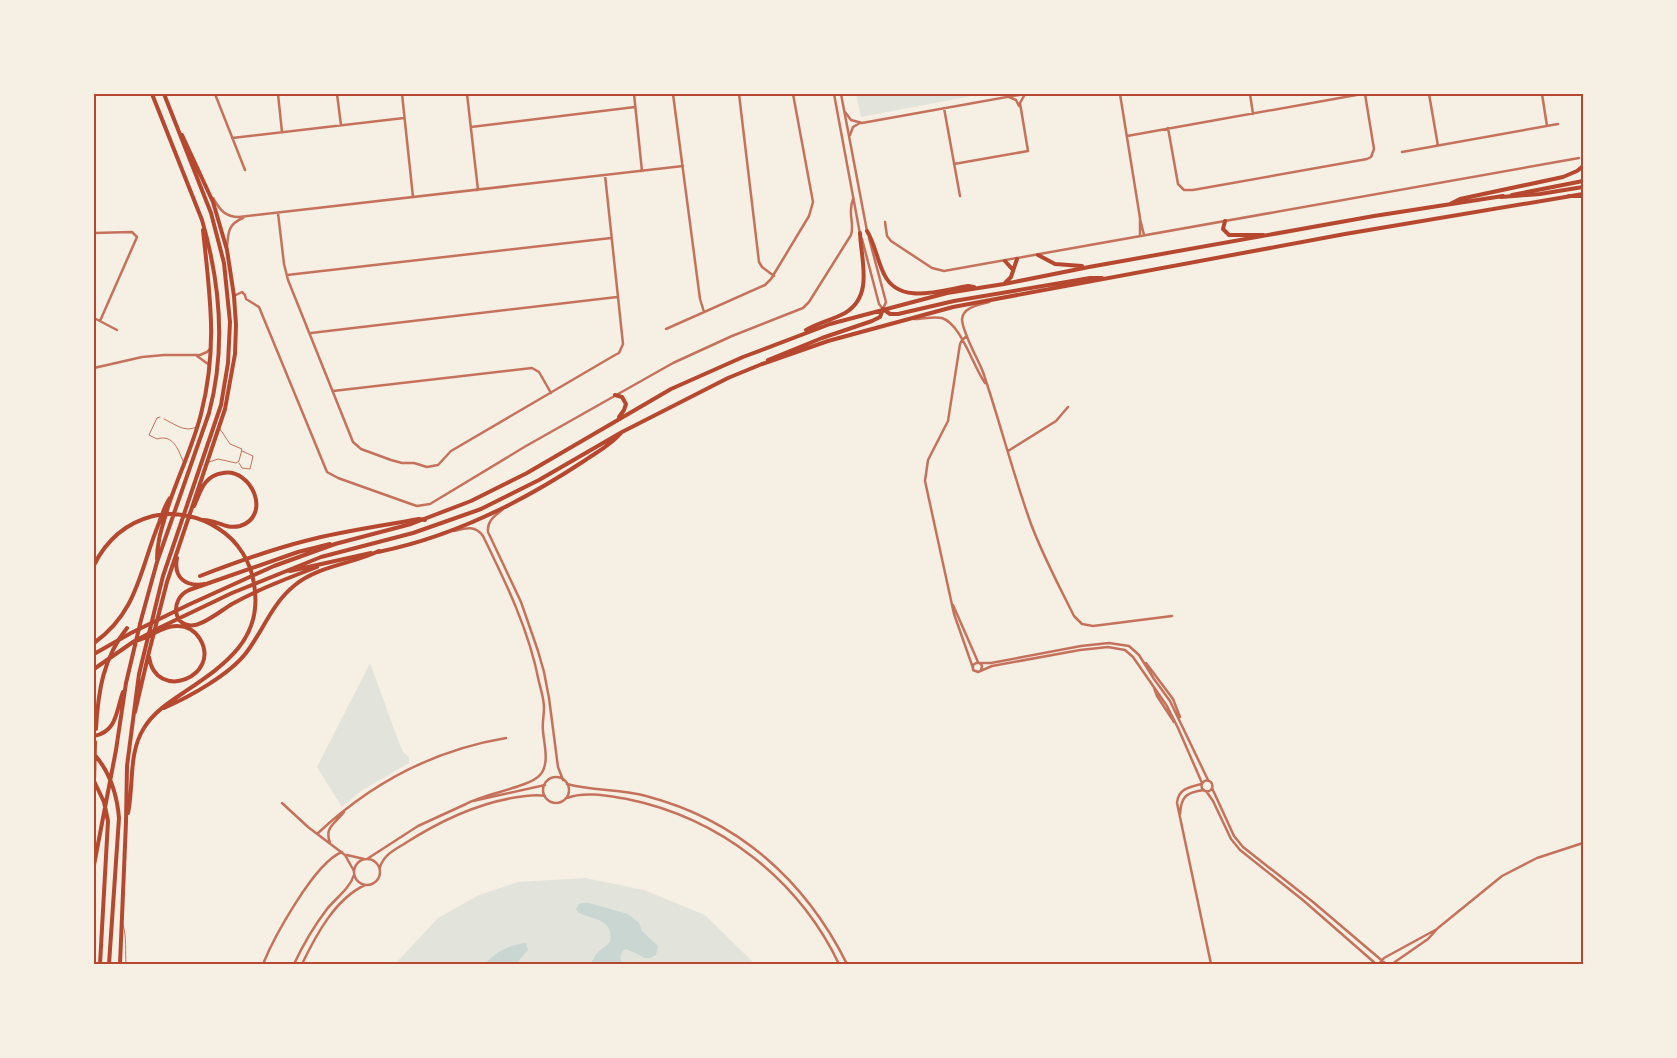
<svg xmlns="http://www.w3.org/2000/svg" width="1677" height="1058" font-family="Cabin,sans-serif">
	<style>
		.green { fill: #e2e4dc }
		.water { fill: #c9d6d2 }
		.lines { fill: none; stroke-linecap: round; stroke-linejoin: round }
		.service { stroke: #c5725c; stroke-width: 1 }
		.minor { stroke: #c5725c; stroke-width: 2.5 }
		.tertiary { stroke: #c5725c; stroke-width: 2.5 }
		.primary { stroke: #b5482f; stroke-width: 4 }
		.motorway { stroke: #b5482f; stroke-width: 4 }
		.neatline { fill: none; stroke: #b5482f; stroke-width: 2 }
	</style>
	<rect width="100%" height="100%" fill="#f6efe4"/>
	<path class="green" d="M856,94H982L861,117Z
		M370,663L397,737L403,752L409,757V763L361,791L342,807L317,767Z
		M585,878L644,890L705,915L755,964H395L438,918L479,895L518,882Z"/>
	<path class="water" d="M582,903H589L628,914L639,923L642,931L658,946L656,955L650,958H644L640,955L626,949C619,952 620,958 622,964H591C597,950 600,951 610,942C614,919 594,920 579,913L576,909L579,904Z
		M526,943L528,950L516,964H485C495,952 511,944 526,943Z"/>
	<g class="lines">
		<path class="service" d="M160,417L157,418L149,435L157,439C173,434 178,449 183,461
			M164,419C175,424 185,433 196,427
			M209,462L218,459L236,463L239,461L242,449L230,444L220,429
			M239,463L242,468L250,469L253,456L242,451
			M123,925C127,937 125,952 126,964"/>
		<path class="minor" d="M215,94L245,170
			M278,94L282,132
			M337,94L341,125
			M402,94L413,197
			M467,94L478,190
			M634,94L642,171
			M673,94L700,299L704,312
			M739,94L759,262L762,267L774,276
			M1120,94L1140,218V236
			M1250,94L1253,114
			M1429,94L1438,146
			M1542,94L1547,126
			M1009,97L1016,100L1019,106
			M944,108L960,196
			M845,112L851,120L862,123L1024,94
			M471,127L635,107
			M1168,128L1178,184L1184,190H1193L1367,159L1371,157L1374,149L1365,94
			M850,135L853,127L860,123
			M1127,136L1362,94
			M232,138L404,118
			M1402,152L1558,124
			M954,164L1028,151L1020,103L1025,94
			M213,198C220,210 225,217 239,217L683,166
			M278,213L284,264L288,280L353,442L361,449L391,460L402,463H414L427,467L438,465L451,451L615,355L619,353L623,344L605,175
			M1140,219L1144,235
			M885,222L887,236L891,241L932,268L944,271L1579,158
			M94,233L132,232L137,237L100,321
			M227,248C228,233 228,224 243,218
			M287,275L611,238
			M234,296L242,292L245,295L246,299L259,307L327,472L338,478L411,504L417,506L430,504L526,446L673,363L732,336L803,308L809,302L851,235C855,222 847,214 853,199
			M989,302C979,305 963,307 962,319C962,332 978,359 983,372C1000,422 1013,474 1031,524C1043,556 1059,586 1074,616L1082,624L1093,626L1172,616
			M94,318L117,330
			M914,319C923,319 933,316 942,318C961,324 973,366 985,383
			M666,329L765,285L771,279L809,216L813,202L793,94
			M311,333L617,297
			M967,336L962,340L960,344L948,421L928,460L925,481L954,614L973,668
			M333,391L532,368L539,372L551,393
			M1008,451L1056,421L1068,407
			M953,605L978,662
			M980,663H991L1081,646L1109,643L1129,646L1139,655L1154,679L1170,701L1208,780
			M1146,663L1173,699L1180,717
			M981,670L982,666L980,663H976L973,665V670L978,672L992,666L1080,650L1108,647L1125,650L1133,657L1167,706L1178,728L1202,783
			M1154,688L1157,696L1174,722
			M1201.5 786a5.5 5.5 0 1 1 11 0a5.5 5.5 0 1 1-11 0Z
			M1202,784C1189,787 1178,789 1177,803L1211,964
			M1212,788L1234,836L1243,847L1313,902L1386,964
			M1206,791L1213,801L1231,839L1240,850L1304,901L1376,964
			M282,803L308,827L345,855L354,871
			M1180,814C1181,796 1187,792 1204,790
			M317,834C370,784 434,750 506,738
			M330,843C324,827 335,824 344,812
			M347,855L364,859
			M263,964C274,937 315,862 342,852
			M1379,964L1384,958L1437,929
			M1392,964L1428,939L1438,928L1502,876L1537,858L1583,843"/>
		<path class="tertiary" d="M834,94L860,234
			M841,94L867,231
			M869,238L886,302L883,309
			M862,239L879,304L883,309
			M197,356L208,364
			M94,368L142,357L164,355H200L207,352L211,348
			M503,509C495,516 487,520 488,532L521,602L538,651L544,672L549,698L558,767L563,780
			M454,531C466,528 475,525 483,536C506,583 529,630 539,682C541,690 544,699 544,708C544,716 542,723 543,731C544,744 550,764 540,775C530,787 483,794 466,804
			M543 790a13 13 0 1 1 26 0a13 13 0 1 1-26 0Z
			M567,784C593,791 621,789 646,796C738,820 805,880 847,964
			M567,798C585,791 608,796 627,799C720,818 798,879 839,964
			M473,801L545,785
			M354 872a13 13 0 1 1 26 0a13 13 0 1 1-26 0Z
			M367,859L418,826L466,804
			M380,867C384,855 394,850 404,844C438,822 478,803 518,797C527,796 536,794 545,796
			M294,964C303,945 314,926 327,909C336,898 350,888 354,875
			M302,964C316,935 335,899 365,885"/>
		<path class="primary" d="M1512,195L1583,181
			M1450,204L1460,199L1563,177L1577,171L1583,166
			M1225,221L1223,229L1229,235H1263
			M867,231C875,244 877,260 884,274C899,306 941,290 968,286L974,287
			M1038,255L1055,264L1082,266
			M1005,261L1013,270
			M1005,283L1011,277L1017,259
			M806,330C818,323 832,320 845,313C874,296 861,260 860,233
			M768,360L822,338L872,321L880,317L883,309L890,314H898L954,301L1090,278H1102
			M615,395L622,397L626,404L624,410L619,417
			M378,552C452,537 522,502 584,461C597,452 611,445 621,433
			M317,567C288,578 259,589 232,604C222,610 206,623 195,625C173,629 169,599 189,590L298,552L330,544
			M290,571L371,553
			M94,654L131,633L188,605L274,566L335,544L411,524L471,501L527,473L671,389L743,357L830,324L947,293L1004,284L1089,267L1374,216L1503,196
			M94,669L133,642L161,627L232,593L321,557L413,533L481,509L539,480L622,432L728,378L762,364L828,341L953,307L1345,234L1583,194"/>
		<path class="motorway" d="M1569,196H1583
			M1501,197L1540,194L1583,187
			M194,506C198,498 200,489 206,482C210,477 216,474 223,473C252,468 272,516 240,526C225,530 216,519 202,520
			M177,558C173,579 187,587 205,584
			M157,559C157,540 163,525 168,507C178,476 193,446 201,414C218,347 210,297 203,230
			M94,565C106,541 126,523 153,516C175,511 200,516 219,529C238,541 251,562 254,584C264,640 223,666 183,693C168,703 153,713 144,728C128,753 134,785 128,813
			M200,576C234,563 269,550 305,541C342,531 381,526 419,519L425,520
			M135,641C150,638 163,625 178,626C188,626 195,631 200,639C222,676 156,703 149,657
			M94,643C138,612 140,569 159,523C162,514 165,505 170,498
			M164,708C189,697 229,675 246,653C263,631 272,603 295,585C318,566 352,564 379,551
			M135,712L149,652L167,582L225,409L235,354L236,325L234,296L227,250L213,202L182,135
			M96,729C98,692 103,658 127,628
			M94,736C117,732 116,711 123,692
			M94,754C110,772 117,794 119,818L109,964
			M94,781L104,802L108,821L100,964
			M94,782L95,742
			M94,865L116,750L126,683L141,620L157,562L209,413C226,349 220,282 202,220L152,94
			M120,964L126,822L127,766L139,674L163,576L221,405L228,363L230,322L224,263L211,213L164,94"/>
	</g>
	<rect width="1677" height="1058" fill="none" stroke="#f6efe4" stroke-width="190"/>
	<rect x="95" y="95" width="1487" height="868" class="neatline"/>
</svg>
